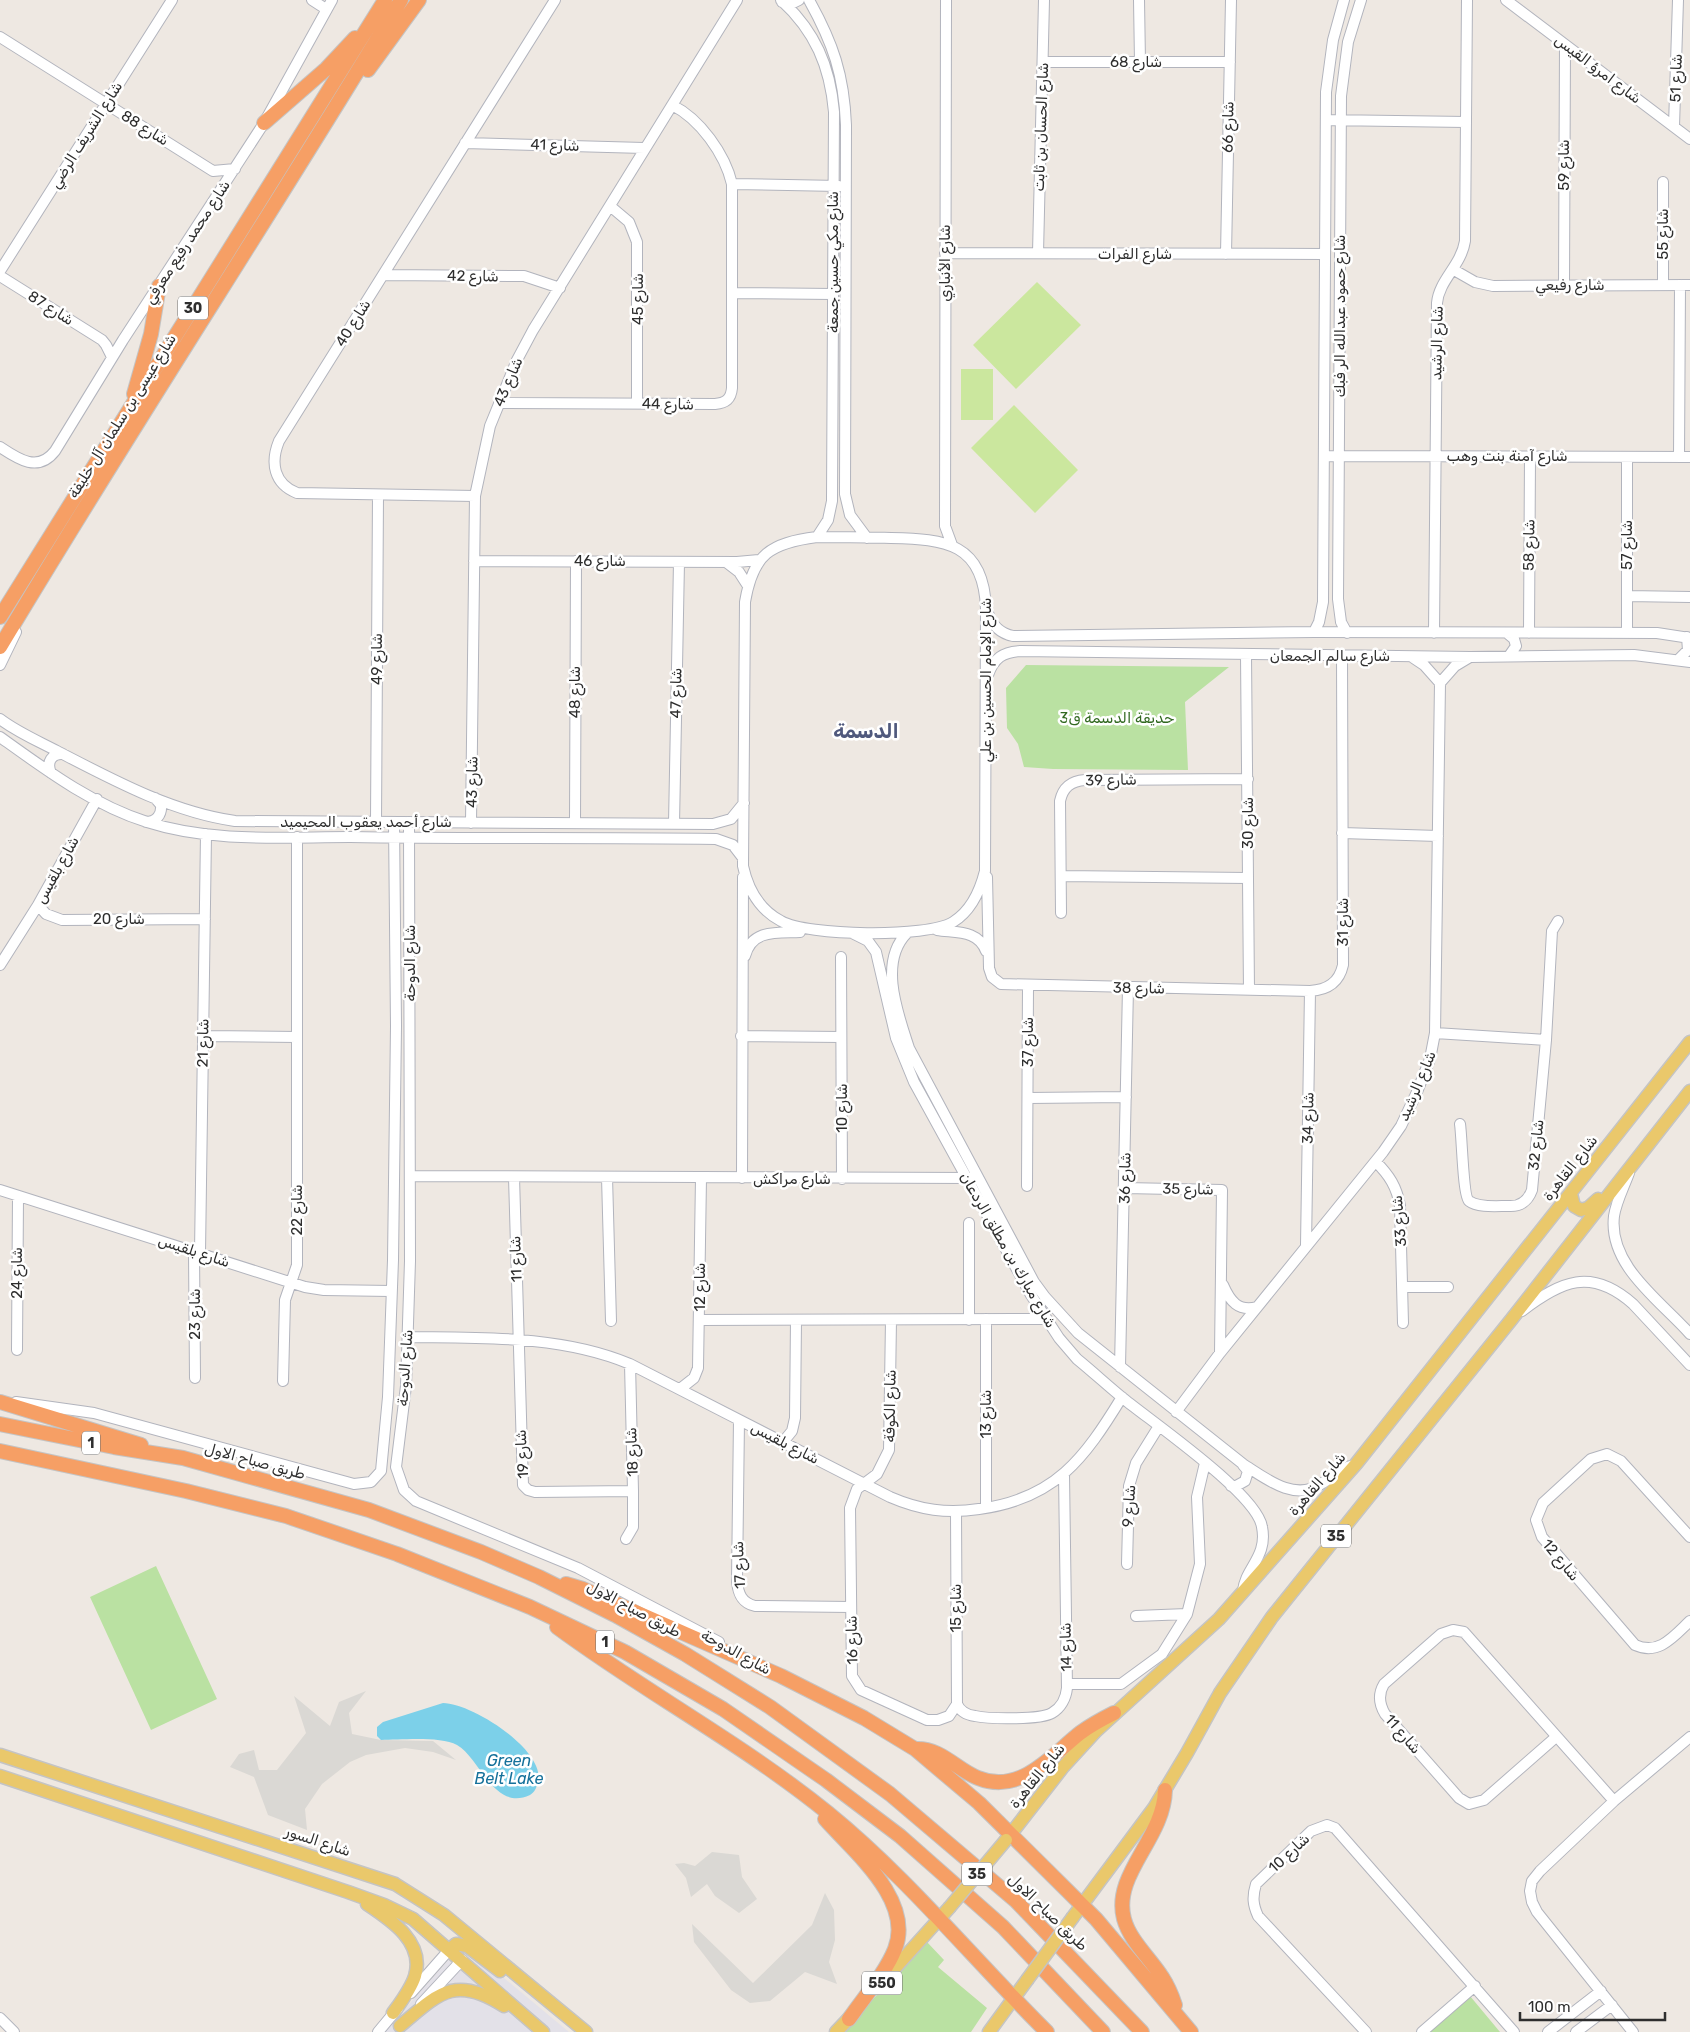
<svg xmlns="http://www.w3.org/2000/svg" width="1690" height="2032" font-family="Rubik,Cairo,sans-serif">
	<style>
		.industrial { fill: #e3e1e8 }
		.green { fill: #bae1a2 }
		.pitch { fill: #cbe79e }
		.plaza { fill: #dad8d4 }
		.water { fill: #7cd0e9 }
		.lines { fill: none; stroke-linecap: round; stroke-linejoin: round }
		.minor-casing { stroke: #b2b4bd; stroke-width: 12 }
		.major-casing { stroke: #c4c4c4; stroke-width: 15 }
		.highway-casing { stroke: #c4c4c4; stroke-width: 16 }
		.minor { stroke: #fff; stroke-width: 10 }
		.major { stroke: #eac86b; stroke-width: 12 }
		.highway { stroke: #f69f65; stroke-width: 14 }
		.major-bridge-casing { stroke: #c4c4c4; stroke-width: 15; stroke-linecap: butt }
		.major-bridge { stroke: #eac86b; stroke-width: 12 }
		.labels { text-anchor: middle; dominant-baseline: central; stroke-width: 5; stroke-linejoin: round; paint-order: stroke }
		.shield { fill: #fff; stroke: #6d6d6d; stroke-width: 1 }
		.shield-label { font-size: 14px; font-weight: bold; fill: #2e2e2e }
		.street-label { font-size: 15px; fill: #2e2e2e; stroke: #fff }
		.park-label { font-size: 15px; fill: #316920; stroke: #fff }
		.water-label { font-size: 16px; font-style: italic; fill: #15719b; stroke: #fff }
		.district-label { font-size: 20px; font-weight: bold; fill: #50597d; stroke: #fff }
	</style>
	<rect width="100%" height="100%" fill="#eee8e2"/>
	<path class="industrial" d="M463,1944L569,2032H384Z"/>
	<path class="green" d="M1026,665L1229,667L1185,702L1188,770L1053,769L1024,767L1018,744L1007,728L1006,688Z
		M156,1566L217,1699L151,1730L90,1597Z
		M927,1942L944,1960L938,1967L987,2008L971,2032H842Z
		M1470,1996L1500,2032H1428Z"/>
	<path class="pitch" d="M1037,282L1081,325L1016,389L973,345Z
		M961,369H993V420H961Z
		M1014,405L1078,470L1035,513L971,448Z"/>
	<path class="plaza" d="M366,1691L349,1713L352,1734L381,1740L433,1741L456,1760L433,1752L405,1748L366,1755L350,1762L322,1784L305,1809L307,1830L268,1815L254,1777L230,1767L239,1754L254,1750L259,1770H277L306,1733L294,1696L330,1726L339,1702Z
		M712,1852L739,1855L742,1877L757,1899L739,1913L715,1896L707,1884L691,1897L686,1878L675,1864L684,1863L695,1866Z
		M825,1893L834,1910L835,1940L829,1962L837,1984L805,1972L770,2001L750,2003L731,1990L694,1942L692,1924L753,1983L812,1925Z"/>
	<path class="water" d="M443,1703C471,1703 547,1750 538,1783C536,1788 535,1792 530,1795C494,1812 480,1758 457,1745C440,1736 400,1740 381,1740L377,1736V1727L383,1722Z"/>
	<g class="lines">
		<g class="minor-casing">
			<path id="minor" d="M312,0L326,9
				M781,0C815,31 830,66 834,112L832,501L828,520L817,537
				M809,0C833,43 844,75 846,125L845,494L850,515L867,538
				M946,0L945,526L952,545
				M1139,0L1140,62
				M1506,0L1690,139
				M782,2L791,4L799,0
				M0,37L213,171L235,169
				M1043,62H1230
				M1326,120L1466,122
				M1674,126L1678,0
				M465,143L644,148
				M732,184L839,186
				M610,206L629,222L637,242V404
				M945,253L1325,254
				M1038,253L1044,0
				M1226,254L1231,0
				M1454,270L1475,282L1493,286L1690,285
				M0,271L172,0
				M384,275L524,276L560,288
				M0,276L102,340L106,345L112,357
				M1663,285V182
				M1564,286L1565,45
				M733,293L833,294
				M499,403L715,404C726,403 731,399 732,388V184C725,154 700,119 672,105
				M0,447C18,459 38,473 55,451L123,340L264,123L332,0
				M1324,456L1690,457
				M1627,457V633
				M1679,457L1680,285
				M475,496L297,493C274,484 270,463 279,441L555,0
				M817,537C842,537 866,537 891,538C945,539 984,543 986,609L985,871C980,891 971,911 953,922C927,938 807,936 781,921C760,910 748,889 743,866L745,602C753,554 770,543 817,537Z
				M474,561L737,562L759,560
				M726,562L739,572L748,586
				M1627,596L1690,597
				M988,613C992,625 999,633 1013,636L1314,632L1657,633L1690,638
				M1314,632L1319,622L1323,602L1326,92L1333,40L1344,0
				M1347,633L1341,622L1338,599L1341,96L1348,42L1361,0
				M1434,633L1437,303C1439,280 1461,266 1465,241L1467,0
				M1529,633L1530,457
				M1508,634L1514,639L1516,646L1509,656
				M1246,655L1249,990
				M1412,657L1424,665L1440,683
				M1679,659L1688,650L1687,637
				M0,665L16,632
				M988,675C994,658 1003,652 1020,651L1470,657L1634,655L1690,662
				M0,719C17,732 38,741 57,751C113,780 172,812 235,821L713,824L731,819L744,803
				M0,737C46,770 93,805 147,822C212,843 283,837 350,837C472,839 594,837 716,839L733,845L743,858
				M51,773C46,762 52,753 63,754
				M146,822C156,822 162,815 161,805L155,798
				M376,822L378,495
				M409,822L410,1261L406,1386L396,1467L404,1490L416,1501L578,1568L719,1642
				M471,823L475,496L490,426L517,360L533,330L737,0
				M575,823L576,561
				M674,824L679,562
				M1342,833L1438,836
				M1061,876L1248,878
				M987,877L989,968L992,977L1001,984L1310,991C1327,990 1339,983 1343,965L1342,655
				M38,905L46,914L62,920L205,919
				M1061,913L1060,801C1063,787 1071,781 1085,780L1248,779
				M937,930C957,933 978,930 986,951
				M852,933L868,941L876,952L896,1038L914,1082L1031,1295L1059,1338L1077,1359C1093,1372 1108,1386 1124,1399C1152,1422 1257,1494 1262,1527C1268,1557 1245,1568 1243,1591
				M907,933C878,962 898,1014 909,1048L1034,1282L1045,1297L1078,1333L1243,1464C1265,1478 1294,1502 1321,1484C1333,1477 1341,1467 1355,1465
				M745,956C752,929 777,933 800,932
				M841,957L842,1179
				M0,965L38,905L97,799
				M1435,1033L1546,1040
				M203,1036L297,1037
				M741,1036L841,1037
				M1028,1098L1126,1097
				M1460,1124C1462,1137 1463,1196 1469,1201C1478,1208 1497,1206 1508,1206C1520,1207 1528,1201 1532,1190L1546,1040L1552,931L1558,921
				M1376,1162C1389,1175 1397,1187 1400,1206L1403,1323
				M1629,1173C1624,1187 1616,1202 1614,1216C1608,1266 1661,1301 1690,1334
				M410,1176L972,1178
				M514,1177L523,1485L528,1490L535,1492L633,1491
				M607,1177L611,1321
				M742,1178L743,877
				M1027,1186L1028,986
				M1125,1188L1222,1190L1220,1353
				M0,1190L305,1287L324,1290L391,1291
				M969,1223V1320
				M1306,1245L1310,991
				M194,1251L195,1378
				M200,1252L206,834
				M1223,1285C1230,1301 1238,1312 1257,1307
				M1402,1287H1448
				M1522,1311C1561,1281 1591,1267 1633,1304L1690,1365
				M986,1319V1508
				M700,1320L1047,1319
				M891,1320L889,1450L877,1474L857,1489L850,1508L852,1676L861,1690L927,1720H938L949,1716L957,1704L956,1512
				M408,1337C481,1338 561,1335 630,1364L890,1497C920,1510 947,1514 979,1509C1055,1499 1084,1459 1122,1397
				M17,1350L18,1196
				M1120,1367L1128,988
				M283,1381L285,1300L297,1265V837
				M680,1389L694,1378L698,1368L701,1178
				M16,1402L94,1413L354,1484L371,1482L381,1471L388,1397L393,1260L396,1026L394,822
				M1176,1412L1220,1353L1383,1152L1401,1126L1417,1092L1430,1059L1435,1033L1440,683L1455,666L1470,657
				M739,1420L737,1581C738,1594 742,1603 755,1606L851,1607
				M783,1442L792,1431L795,1418L796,1320
				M1231,1486H1236L1245,1481L1248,1471L1243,1465
				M1690,1537L1621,1461L1607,1454L1591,1459L1543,1503L1536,1520L1542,1537L1635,1645C1659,1656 1674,1636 1690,1621
				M626,1539L633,1527V1491L630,1364
				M1127,1564L1129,1486L1136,1463L1159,1426
				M1136,1616L1187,1614
				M1067,1684H1121L1162,1654L1187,1614L1200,1564L1197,1497L1205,1463
				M957,1704C960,1711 967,1715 975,1716C989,1719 1040,1720 1052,1713C1061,1708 1066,1698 1067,1688L1064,1474
				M1556,1737L1484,1800L1469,1804L1459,1798L1385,1714C1379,1704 1378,1694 1384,1684L1441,1634L1453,1630L1464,1632L1614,1801
				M411,1993L449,1950
				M421,2004L462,1960
				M0,2018L14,2032
				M378,2032L398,2008
				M1366,2032L1258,1916C1253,1905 1252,1897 1256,1884L1311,1831L1327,1825L1335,1828L1514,2032
				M1422,2032L1475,1986
				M1548,2032L1601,1991
				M1576,2032L1612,2005
				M1633,2032L1537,1912L1532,1902L1530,1891L1532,1881L1540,1871L1614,1801L1690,1737"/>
		</g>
		<g class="major-casing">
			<path id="major" d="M1571,1194L1574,1206L1581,1210L1588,1208L1598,1199
				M0,1755L395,1884L444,1915L586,2032
				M0,1776L348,1892L384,1905L413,1919L543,2032
				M1006,1840L1063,1767L1096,1731L1219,1619L1356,1464L1690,1042
				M367,1904C391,1920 425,1942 415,1976C411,1989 401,2002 393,2013
				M1073,1917L1154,1808L1187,1753L1220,1693L1272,1617L1511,1320L1690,1091
				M449,1950L456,1944L467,1946L500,1971
				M877,1988L949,1908
				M400,2026C438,1994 455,1974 504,2006
				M836,2032L855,2012
				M989,2032L1027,1980"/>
		</g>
		<g class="highway-casing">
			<path id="highway" d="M368,70L419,0
				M264,123L326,69L355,38
				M134,394L151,334L159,286
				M0,617L385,0
				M0,647C130,429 270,217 401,0
				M0,1402L141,1445
				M0,1424L114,1447L183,1458L369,1510L481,1552L539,1577L615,1615L685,1654L770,1707L890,1794L1016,1901L1142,2032
				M0,1451L186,1491L286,1516L397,1554L530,1607L625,1652L723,1709L826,1780L900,1836L1003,1927L1103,2032
				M566,1584L583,1589L781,1676L864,1718L915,1749L979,1803L1096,1919L1191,2032
				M557,1627C645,1692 743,1744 828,1813C908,1878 974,1960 1047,2032
				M916,1749C941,1748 957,1770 978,1778C1020,1795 1051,1756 1080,1733C1091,1725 1102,1719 1114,1713
				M1165,1790C1164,1839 1112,1874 1124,1919C1130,1941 1150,1958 1162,1977C1168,1986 1172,1996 1175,2005
				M825,1819C854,1852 914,1900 895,1949C885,1974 864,1997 849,2019"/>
		</g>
		<use href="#minor" class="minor"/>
		<use href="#major" class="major"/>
		<use href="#highway" class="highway"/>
		<g class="major-bridge-casing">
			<path id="major-bridge" d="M949,1908L1006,1840
				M1027,1980L1073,1917"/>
		</g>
		<use href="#major-bridge" class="major-bridge"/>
	</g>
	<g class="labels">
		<g class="shield">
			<rect x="178" y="296.5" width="30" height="23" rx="4"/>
			<rect x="82" y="1431.5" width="18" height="23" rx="4"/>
			<rect x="1321" y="1524.5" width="30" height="23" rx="4"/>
			<rect x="596" y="1630.5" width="18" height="23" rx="4"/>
			<rect x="962" y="1862.5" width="30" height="23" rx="4"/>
			<rect x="862" y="1971.5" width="40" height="23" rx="4"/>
		</g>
		<g class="shield-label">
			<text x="193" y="308">30</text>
			<text x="91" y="1443">1</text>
			<text x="1336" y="1536">35</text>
			<text x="605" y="1642">1</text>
			<text x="977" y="1874">35</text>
			<text x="882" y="1983">550</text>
		</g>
		<g class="street-label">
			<text x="1136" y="62">شارع 68</text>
			<text transform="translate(1598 69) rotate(37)">شارع امرؤ القيس</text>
			<text transform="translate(1676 78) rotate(-88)">شارع 51</text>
			<text transform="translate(1041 127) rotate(-88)">شارع الحسان بن ثابت</text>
			<text transform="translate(1228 127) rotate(-89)">شارع 66</text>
			<text transform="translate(145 128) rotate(32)">شارع 88</text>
			<text transform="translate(86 135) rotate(-58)">شارع الشريف الرضي</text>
			<text transform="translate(555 145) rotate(2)">شارع 41</text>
			<text transform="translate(1564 165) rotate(-90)">شارع 59</text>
			<text transform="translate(1663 234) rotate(-90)">شارع 55</text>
			<text transform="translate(187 242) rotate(-57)">شارع محمد رفيع معرفي</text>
			<text x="1135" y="254">شارع الفرات</text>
			<text transform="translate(833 262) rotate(-90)">شارع مكي حسين جمعة</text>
			<text transform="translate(945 263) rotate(-90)">شارع الأنباري</text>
			<text transform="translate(473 276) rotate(1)">شارع 42</text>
			<text x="1570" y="285">شارع رفيعي</text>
			<text transform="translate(638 299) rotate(-90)">شارع 45</text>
			<text transform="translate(51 308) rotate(32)">شارع 87</text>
			<text transform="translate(1340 316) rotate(-90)">شارع حمود عبدالله الر فبك</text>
			<text transform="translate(353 323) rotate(-58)">شارع 40</text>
			<text transform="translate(1437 343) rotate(-89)">شارع الرشيد</text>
			<text transform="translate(508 382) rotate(-67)">شارع 43</text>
			<text transform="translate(668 404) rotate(1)">شارع 44</text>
			<text transform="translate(122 416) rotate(-58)">شارع عيسى بن سلمان آل خليفة</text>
			<text x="1507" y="456">شارع آمنة بنت وهب</text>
			<text transform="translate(1529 545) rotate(-89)">شارع 58</text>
			<text transform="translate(1627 545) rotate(-90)">شارع 57</text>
			<text x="600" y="561">شارع 46</text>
			<text x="1330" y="656">شارع سالم الجمعان</text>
			<text transform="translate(377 659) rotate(-90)">شارع 49</text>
			<text transform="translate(986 680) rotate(-90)">شارع الإمام الحسين بن علي</text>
			<text transform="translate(575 692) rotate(-90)">شارع 48</text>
			<text transform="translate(676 693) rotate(-89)">شارع 47</text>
			<text transform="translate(1111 780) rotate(-1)">شارع 39</text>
			<text transform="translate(472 782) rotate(-89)">شارع 43</text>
			<text x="366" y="822">شارع أحمد يعقوب المحيميد</text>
			<text transform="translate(1248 823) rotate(-90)">شارع 30</text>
			<text transform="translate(57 870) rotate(-61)">شارع بلقيس</text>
			<text x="119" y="919">شارع 20</text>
			<text transform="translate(1343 922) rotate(-90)">شارع 31</text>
			<text transform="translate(410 963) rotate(-90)">شارع الدوحة</text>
			<text transform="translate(1139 988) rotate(1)">شارع 38</text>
			<text transform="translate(1028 1042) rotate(-90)">شارع 37</text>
			<text transform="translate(203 1043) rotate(-89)">شارع 21</text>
			<text transform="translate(1417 1086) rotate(-67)">شارع الرشيد</text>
			<text transform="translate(842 1108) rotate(-90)">شارع 10</text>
			<text transform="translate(1308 1118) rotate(-89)">شارع 34</text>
			<text transform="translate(1536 1145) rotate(-84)">شارع 32</text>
			<text transform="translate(1570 1168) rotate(-52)">شارع القاهرة</text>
			<text transform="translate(1125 1178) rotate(-89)">شارع 36</text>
			<text x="792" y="1179">شارع مراكش</text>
			<text transform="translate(1188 1189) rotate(1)">شارع 35</text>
			<text transform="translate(297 1210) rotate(-90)">شارع 22</text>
			<text transform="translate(1399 1221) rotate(-95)">شارع 33</text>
			<text transform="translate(1008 1250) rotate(60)">شارع مبارك بن مطلق الردعان</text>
			<text transform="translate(194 1251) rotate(18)">شارع بلقيس</text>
			<text transform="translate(516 1259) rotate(-92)">شارع 11</text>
			<text transform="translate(17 1273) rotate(-90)">شارع 24</text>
			<text transform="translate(700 1287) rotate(-90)">شارع 12</text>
			<text transform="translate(195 1314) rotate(-90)">شارع 23</text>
			<text transform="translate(405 1368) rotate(-86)">شارع الدوحة</text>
			<text transform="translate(890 1406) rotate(-89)">شارع الكوفة</text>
			<text transform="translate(986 1414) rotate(-90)">شارع 13</text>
			<text transform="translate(785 1443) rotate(27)">شارع بلقيس</text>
			<text transform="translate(632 1452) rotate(-92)">شارع 18</text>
			<text transform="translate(522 1454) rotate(-93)">شارع 19</text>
			<text transform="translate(255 1461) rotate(15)">طريق صباح الاول</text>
			<text transform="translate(1317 1484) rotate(-49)">شارع القاهرة</text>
			<text transform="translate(1129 1506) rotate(-86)">شارع 9</text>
			<text transform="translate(1561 1560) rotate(50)">شارع 12</text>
			<text transform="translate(739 1565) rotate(-93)">شارع 17</text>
			<text transform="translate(956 1608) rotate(-90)">شارع 15</text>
			<text transform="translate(634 1609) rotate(28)">طريق صباح الاول</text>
			<text transform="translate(852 1640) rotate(-91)">شارع 16</text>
			<text transform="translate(1066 1647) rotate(-91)">شارع 14</text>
			<text transform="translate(736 1652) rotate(29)">شارع الدوحة</text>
			<text transform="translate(1403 1734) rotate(49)">شارع 11</text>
			<text transform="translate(1037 1776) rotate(-51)">شارع القاهرة</text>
			<text transform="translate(318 1841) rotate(18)">شارع السور</text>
			<text transform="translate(1289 1853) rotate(-43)">شارع 10</text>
			<text transform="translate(1048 1912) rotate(44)">طريق صباح الاول</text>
		</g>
		<g class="park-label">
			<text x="1117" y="718">حديقة الدسمة ق3</text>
		</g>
		<g class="water-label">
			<text x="509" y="1760">Green<tspan x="509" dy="18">Belt Lake</tspan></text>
		</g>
		<g class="district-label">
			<text x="866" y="731">الدسمة</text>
		</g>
	</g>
	<path d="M1520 2012v8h145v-8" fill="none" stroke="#2e2e2e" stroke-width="2.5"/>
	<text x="1528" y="2012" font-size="15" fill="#2e2e2e" stroke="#ffffff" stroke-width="4" paint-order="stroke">100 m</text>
</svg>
